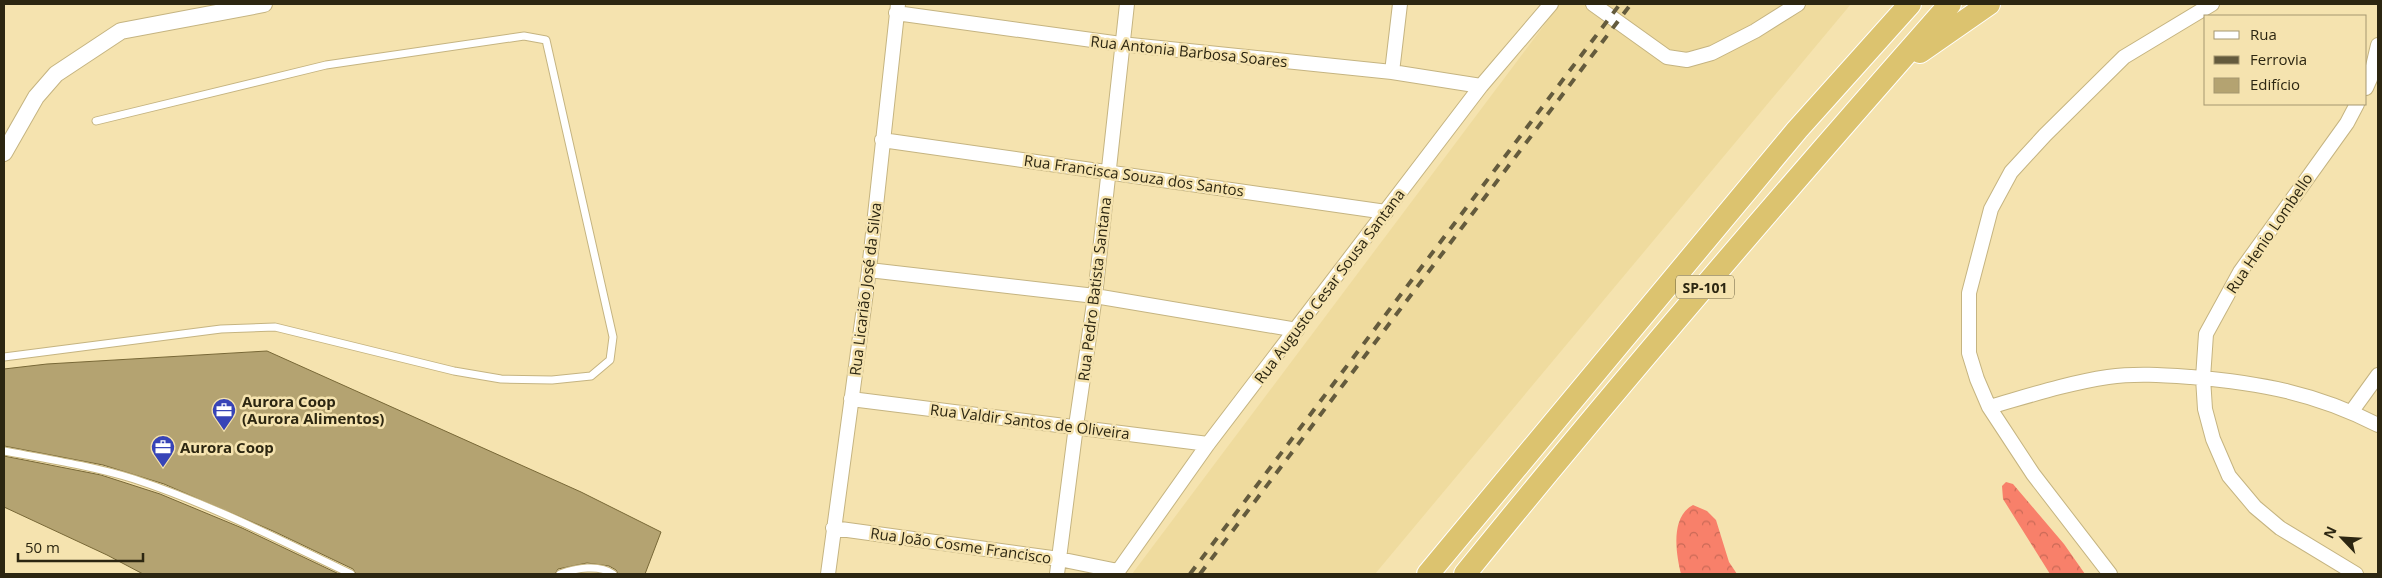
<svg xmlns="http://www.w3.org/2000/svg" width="2382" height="578" font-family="'Open Sans',sans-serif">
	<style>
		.built { fill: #efdb9e }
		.forest { fill: url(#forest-crowns) }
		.building { fill: #b4a371; stroke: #786837 }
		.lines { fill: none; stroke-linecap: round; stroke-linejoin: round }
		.service-casing { stroke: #c5b481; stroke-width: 9 }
		.minor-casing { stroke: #c5b481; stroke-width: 16 }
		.tertiary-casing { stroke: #c5b481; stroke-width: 18 }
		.trunk-casing { stroke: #fff; stroke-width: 24 }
		.service { stroke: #fff; stroke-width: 7 }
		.minor { stroke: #fff; stroke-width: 14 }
		.tertiary { stroke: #fff; stroke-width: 16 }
		.trunk { stroke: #dcc36f; stroke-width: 22 }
		.rail { stroke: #645b3d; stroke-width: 4; stroke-dasharray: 9 9; stroke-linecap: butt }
		.labels { text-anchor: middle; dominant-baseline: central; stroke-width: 5; stroke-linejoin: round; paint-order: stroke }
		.shield { fill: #f5e3af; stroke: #685f40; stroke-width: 1 }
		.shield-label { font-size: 14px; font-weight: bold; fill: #2c2611 }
		.street-label { font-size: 15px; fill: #2c2611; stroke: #f5e3af }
		.poi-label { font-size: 15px; font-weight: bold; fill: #2c2611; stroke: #f5e3af; text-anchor: start }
	</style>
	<defs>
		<pattern id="forest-crowns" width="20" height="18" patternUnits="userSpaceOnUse" patternTransform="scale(1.25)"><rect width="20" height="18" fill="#f8806a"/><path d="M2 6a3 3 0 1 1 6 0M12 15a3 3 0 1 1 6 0" fill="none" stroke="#c96956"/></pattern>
	</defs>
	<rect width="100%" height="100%" fill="#f5e3af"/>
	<path class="built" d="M1560,4H1851L1375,574H1132Z"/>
	<path class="forest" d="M2006,482L2013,484L2064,544L2085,574H2050L2003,499L2002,486Z
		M1693,505L1707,511L1716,520L1729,562L1737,574H1681C1676,554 1670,517 1693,505Z"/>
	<path class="building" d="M267,351L581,492L661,532L645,574H618L616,570L609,566L587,563L558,569L555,574H356L353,569L273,531L164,484L103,465L4,446V369L47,364Z
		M4,456L101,475L160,494L242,528L339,574H143L107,555L4,507Z"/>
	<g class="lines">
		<g class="service-casing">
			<path id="service" d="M4,357L221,329L275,327L454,371L501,379L552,380L591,376L610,360L613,337L546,40L524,36L326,65L96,121
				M4,451C47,459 92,466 134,479C210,504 280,540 351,574
				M560,574C576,568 599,564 613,574"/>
		</g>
		<g class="minor-casing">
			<path id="minor" d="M1593,4L1667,57L1687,60L1712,53L1755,31L1798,4
				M896,13L1121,44L1392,72L1481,86
				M1392,72L1400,4
				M2366,88L2370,79L2378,45
				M882,140L1386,212
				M869,270L1095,296L1297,330
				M851,399L1208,444
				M1989,407C2028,396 2068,383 2108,377C2136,373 2163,375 2191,377C2260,383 2316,393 2378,425
				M2352,411L2378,375
				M833,528L1059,559L1118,571
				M828,574L869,270L898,4
				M1057,574L1076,426L1095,296L1127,4
				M1116,574L1208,444L1481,86L1551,4
				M2110,574L2033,474L1989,407L1977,379L1969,353V293L1991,209L2011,172L2045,135L2124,57L2212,4
				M2356,574L2280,528L2255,507L2229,476L2213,439L2205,409L2203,378L2206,334L2240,272L2347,123L2357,104"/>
		</g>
		<g class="tertiary-casing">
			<path id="tertiary" d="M4,153L36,97L56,74L121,31L264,4"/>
		</g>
		<g class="trunk-casing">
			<path id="trunk" d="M1920,52L1989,4
				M1428,574L1797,130L1910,4
				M1465,574C1622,380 1785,191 1950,4"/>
		</g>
		<use href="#service" class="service"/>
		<use href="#minor" class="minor"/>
		<use href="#tertiary" class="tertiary"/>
		<use href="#trunk" class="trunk"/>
		<path class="rail" d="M1190,574L1620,4
			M1200,574L1631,4"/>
	</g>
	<defs>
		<g id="office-pin" transform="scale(1.25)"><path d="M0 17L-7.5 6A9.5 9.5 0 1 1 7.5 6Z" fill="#3744b7" stroke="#f5e3af"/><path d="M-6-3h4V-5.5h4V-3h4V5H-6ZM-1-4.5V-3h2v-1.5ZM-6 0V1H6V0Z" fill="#fff"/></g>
	</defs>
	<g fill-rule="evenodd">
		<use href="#office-pin" x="224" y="410"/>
		<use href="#office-pin" x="163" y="447"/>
	</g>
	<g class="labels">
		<rect class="shield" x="1676" y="275.5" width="58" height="23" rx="4"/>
		<g class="shield-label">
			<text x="1705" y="287">SP-101</text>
		</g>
		<g class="street-label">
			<text transform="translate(1189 51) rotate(6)">Rua Antonia Barbosa Soares</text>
			<text transform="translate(1134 175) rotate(8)">Rua Francisca Souza dos Santos</text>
			<text transform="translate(2269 233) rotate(-56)">Rua Henio Lombello</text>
			<text transform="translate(1329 286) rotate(-53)">Rua Augusto Cesar Sousa Santana</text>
			<text transform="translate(865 289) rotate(-83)">Rua Licarião José da Silva</text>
			<text transform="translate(1094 289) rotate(-83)">Rua Pedro Batista Santana</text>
			<text transform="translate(1030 421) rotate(7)">Rua Valdir Santos de Oliveira</text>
			<text transform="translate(961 545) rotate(8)">Rua João Cosme Francisco</text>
		</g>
		<g class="poi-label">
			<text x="242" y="401">Aurora Coop<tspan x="242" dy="17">(Aurora Alimentos)</tspan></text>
			<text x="180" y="447">Aurora Coop</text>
		</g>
	</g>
	<rect width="2382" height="578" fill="none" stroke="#2c2611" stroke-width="10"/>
	<rect x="2204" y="15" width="162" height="90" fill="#f5e3af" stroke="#a59770"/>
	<rect x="2214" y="31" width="25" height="8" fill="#ffffff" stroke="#a59770"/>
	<text x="2250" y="40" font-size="15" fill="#2c2611">Rua</text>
	<rect x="2214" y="56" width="25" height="8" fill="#645b3d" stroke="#a59770"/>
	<text x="2250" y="65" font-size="15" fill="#2c2611">Ferrovia</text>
	<rect x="2214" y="78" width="25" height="15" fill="#b4a371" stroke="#a59770"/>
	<text x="2250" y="90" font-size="15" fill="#2c2611">Edifício</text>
	<g transform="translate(2342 538) rotate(295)" stroke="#f5e3af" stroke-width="4" paint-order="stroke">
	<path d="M0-4L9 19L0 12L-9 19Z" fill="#2c2611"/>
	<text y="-8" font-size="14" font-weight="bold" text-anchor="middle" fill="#2c2611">N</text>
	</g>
	<path d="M18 553v8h125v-8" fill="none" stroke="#2c2611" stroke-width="2.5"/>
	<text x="25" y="553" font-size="15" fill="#2c2611" stroke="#f5e3af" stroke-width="4" paint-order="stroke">50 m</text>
</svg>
